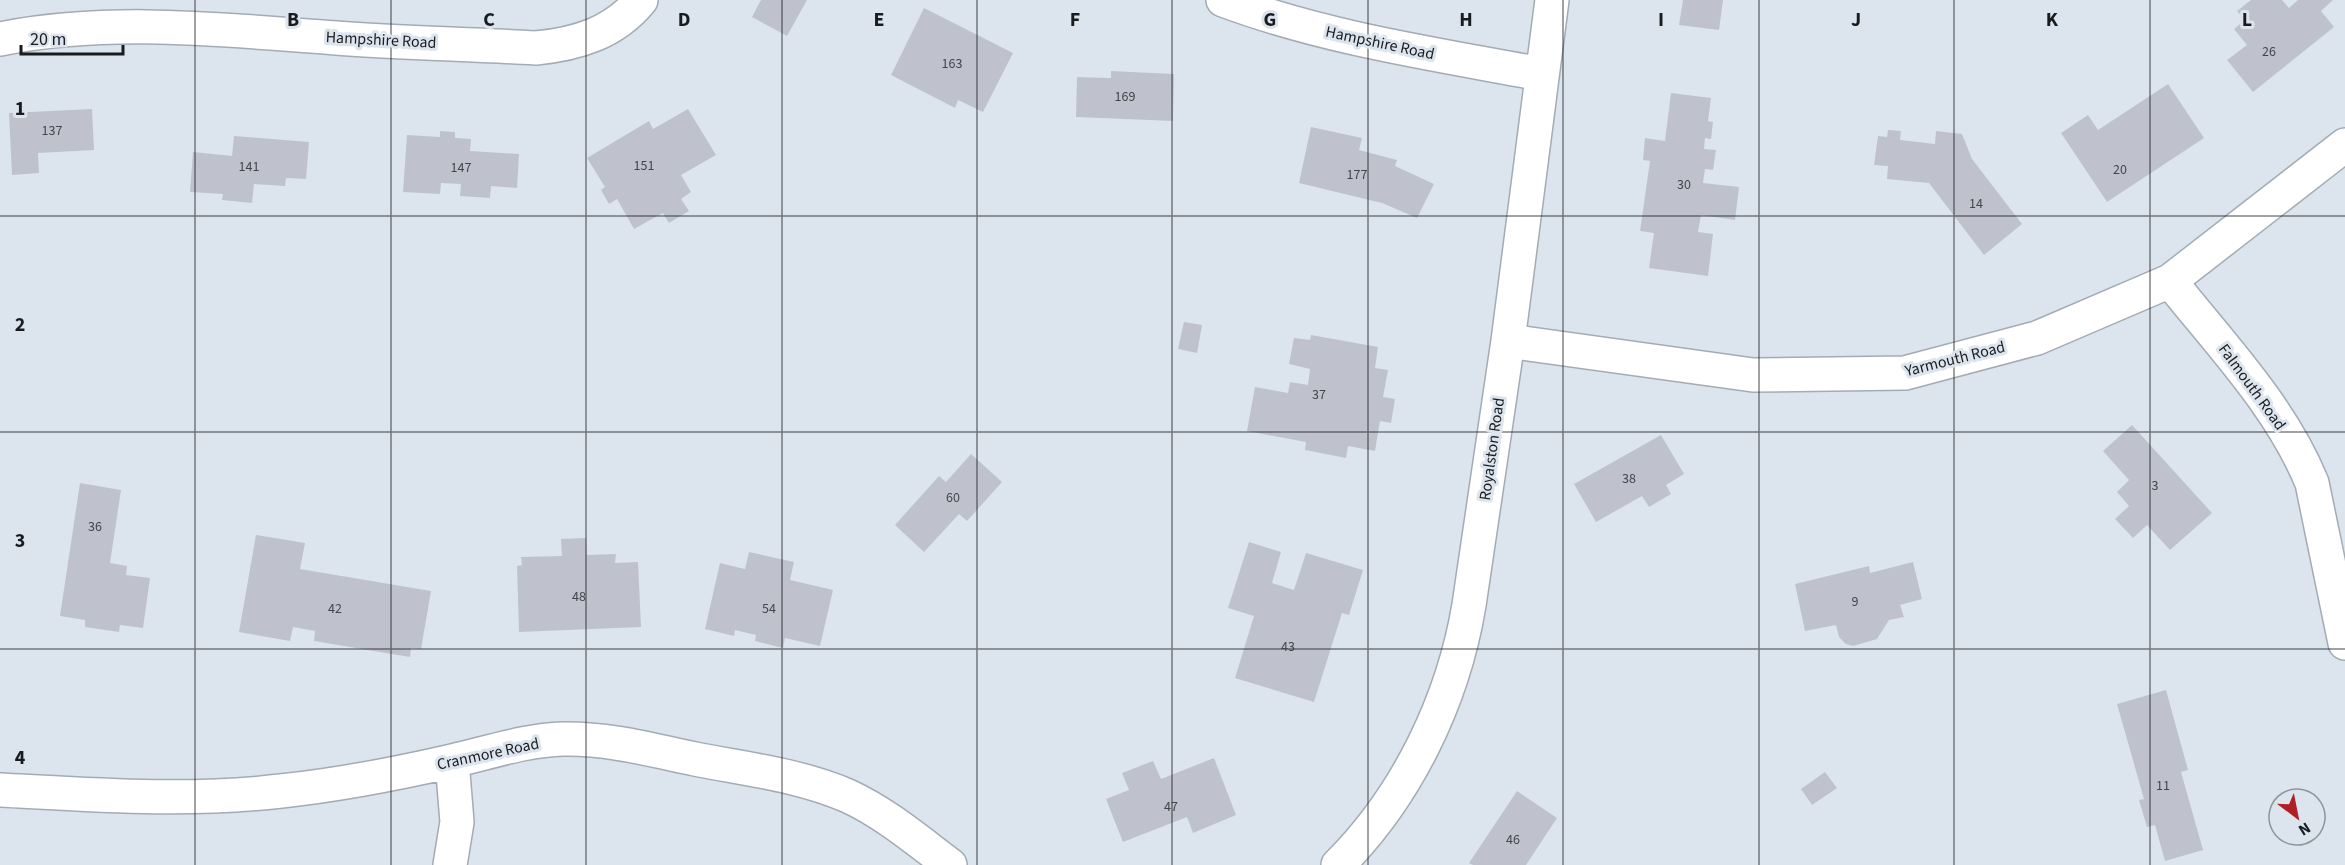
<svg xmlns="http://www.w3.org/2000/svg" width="2345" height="865" font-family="'Source Sans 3',sans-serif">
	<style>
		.building { fill: #bfc2cd }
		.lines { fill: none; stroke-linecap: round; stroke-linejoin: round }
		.minor-casing { stroke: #a3acb4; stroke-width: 36 }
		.minor { stroke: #fff; stroke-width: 33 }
		.grid { fill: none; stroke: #191c1f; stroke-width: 1.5; stroke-opacity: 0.55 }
		.labels { text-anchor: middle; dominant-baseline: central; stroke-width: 6; stroke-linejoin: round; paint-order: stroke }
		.number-label { font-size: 14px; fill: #42464a }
		.street-label { font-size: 16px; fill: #191c1f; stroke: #dce5ee }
		.grid-label { font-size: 20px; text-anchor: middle; font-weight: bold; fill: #191c1f; stroke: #dce5ee; stroke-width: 6; stroke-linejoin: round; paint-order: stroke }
	</style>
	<rect width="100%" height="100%" fill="#dce5ee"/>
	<path class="building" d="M761,0H807L787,36L752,17Z
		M1683,0H1723L1719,30L1679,25Z
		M2251,0H2282L2289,8L2298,0H2333L2321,11L2334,27L2253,92L2227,60L2247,45L2234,29L2245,20L2237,11Z
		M924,8L1013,53L983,112L958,100L955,108L891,75Z
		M1111,71L1174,74L1173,121L1076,117L1077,77L1111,78Z
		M2168,84L2204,138L2107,202L2061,133L2088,115L2098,130Z
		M1671,93L1711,98L1708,121L1713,122L1711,139L1705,138L1704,149L1716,150L1713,170L1705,169L1703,183L1739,187L1735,220L1701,215L1698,232L1713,234L1708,276L1649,268L1654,233L1640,231L1650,161L1643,160L1645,138L1665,141Z
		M92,109L94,150L38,153L39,173L12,175L9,113Z
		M688,109L716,155L681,175L691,192L681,199L689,211L669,223L663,213L634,229L617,199L609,204L601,190L605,187L587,158L649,121L653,129Z
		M1311,127L1362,138L1359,150L1397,160L1395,166L1434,184L1417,218L1382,203L1299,183Z
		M1888,130L1901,131L1900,140L1935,144L1936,131L1962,134L1972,159L2022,224L1984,255L1929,183L1887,179L1888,166L1874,165L1878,136L1887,137Z
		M440,131L455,132V138L471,139L470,151L519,154L517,188L491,186L490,198L460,196L461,184L441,183L440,194L403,192L407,135L440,137Z
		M234,136L309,142L306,179L286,178L285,186L254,184L252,203L222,200L223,194L190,192L193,152L232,156Z
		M1184,322L1202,325L1197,353L1178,349Z
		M1311,335L1378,347L1375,368L1388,370L1383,397L1395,399L1391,423L1380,421L1375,451L1348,446L1346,458L1305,450L1306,442L1247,431L1255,387L1288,393L1290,382L1308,385L1310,369L1289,364L1294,338L1310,340Z
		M2132,425L2212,513L2170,550L2147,525L2133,538L2115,519L2129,506L2117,492L2129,480L2103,451Z
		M1661,435L1684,474L1666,485L1671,494L1649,507L1642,496L1596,522L1574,484Z
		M971,454L1002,482L967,521L959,514L924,552L895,525L939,476L946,482Z
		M80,483L121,490L110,563L127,566L126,575L150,578L143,628L120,625L119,632L85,627V620L60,616Z
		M256,535L305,543L300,569L431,591L421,649L411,648L410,657L314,641L315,631L293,627L290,641L239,632Z
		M586,538L587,555L616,554L615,563L638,562L641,627L519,632L517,566L522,565L521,557L562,556L561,539Z
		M1249,542L1281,552L1272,583L1294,590L1306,553L1363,570L1349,615L1342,613L1314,702L1235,678L1254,616L1228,608Z
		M749,552L794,562L790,580L833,590L820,646L785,638L783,648L755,641L756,635L735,630L734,636L705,629L720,563L745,569Z
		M1913,562L1922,599L1900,605L1904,617L1889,620L1877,639L1853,646L1846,644L1839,637L1836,625L1805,631L1795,584L1869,566L1870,573Z
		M2166,690L2188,770L2181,772L2203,850L2165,861L2155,825L2147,827L2139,800L2144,799L2117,704Z
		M1214,758L1236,815L1193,833L1187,817L1123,842L1106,799L1129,790L1122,773L1153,761L1161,779Z
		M1825,772L1837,788L1812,805L1801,789Z
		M1517,791L1557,818L1526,865H1473L1469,863Z"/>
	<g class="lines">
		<g class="minor-casing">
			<path id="minor" d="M1223,0C1325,38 1434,54 1541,74
				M0,39C111,17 224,30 336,38C402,43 469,44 536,48C577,44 614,33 641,0
				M2170,281C2221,345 2281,407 2312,483L2345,643
				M1508,341L1753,375L1905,373L2037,338L2170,281L2345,145
				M0,790C94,795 188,802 281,791C339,785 395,774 452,761C488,753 525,740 563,739C607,738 652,750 695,759C746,769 800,775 848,796C885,813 918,841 950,865
				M450,865L457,822L452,761
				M1338,865C1407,796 1453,701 1469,605L1508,341L1552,0"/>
		</g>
		<use href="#minor" class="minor"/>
	</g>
	<path class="grid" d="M195,0V865M391,0V865M586,0V865M782,0V865M977,0V865M1172,0V865M1368,0V865M1563,0V865M1759,0V865M1954,0V865M2150,0V865M0,216H2345M0,432H2345M0,649H2345"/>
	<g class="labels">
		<g class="number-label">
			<text x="2269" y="52">26</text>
			<text x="952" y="64">163</text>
			<text x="1125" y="97">169</text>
			<text x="52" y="131">137</text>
			<text x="644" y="166">151</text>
			<text x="249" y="167">141</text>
			<text x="461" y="168">147</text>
			<text x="2120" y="170">20</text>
			<text x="1357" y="175">177</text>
			<text x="1684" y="185">30</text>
			<text x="1976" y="204">14</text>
			<text x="1319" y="395">37</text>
			<text x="1629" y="479">38</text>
			<text x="2155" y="486">3</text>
			<text x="953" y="498">60</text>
			<text x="95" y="527">36</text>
			<text x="579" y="597">48</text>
			<text x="1855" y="602">9</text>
			<text x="335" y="609">42</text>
			<text x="769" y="609">54</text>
			<text x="1288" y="647">43</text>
			<text x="2163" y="786">11</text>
			<text x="1171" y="807">47</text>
			<text x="1513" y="840">46</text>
		</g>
		<g class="street-label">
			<text transform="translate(381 40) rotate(3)">Hampshire Road</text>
			<text transform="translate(1380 43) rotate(12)">Hampshire Road</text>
			<text transform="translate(1955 359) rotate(-14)">Yarmouth Road</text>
			<text transform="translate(2252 387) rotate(54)">Falmouth Road</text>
			<text transform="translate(1492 449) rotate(-82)">Royalston Road</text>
			<text transform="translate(488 754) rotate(-12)">Cranmore Road</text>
		</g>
	</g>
	<g class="grid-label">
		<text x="293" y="26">B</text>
		<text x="489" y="26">C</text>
		<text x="684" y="26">D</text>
		<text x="879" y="26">E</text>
		<text x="1075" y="26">F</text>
		<text x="1270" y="26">G</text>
		<text x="1466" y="26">H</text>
		<text x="1661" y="26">I</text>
		<text x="1856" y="26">J</text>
		<text x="2052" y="26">K</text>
		<text x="2247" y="26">L</text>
		<text x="20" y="115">1</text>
		<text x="20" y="331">2</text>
		<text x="20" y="547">3</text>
		<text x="20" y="764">4</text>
	</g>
	<g transform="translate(2297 817) rotate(148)"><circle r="28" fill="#dce5ee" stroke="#8e959b" stroke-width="1.5"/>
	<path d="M0-4.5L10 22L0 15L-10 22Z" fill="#b11f26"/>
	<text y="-9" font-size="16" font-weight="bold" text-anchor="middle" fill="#191c1f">N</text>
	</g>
	<path d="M21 45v9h102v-9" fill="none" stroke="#191c1f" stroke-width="3"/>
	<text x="30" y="45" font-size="18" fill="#191c1f" stroke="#dce5ee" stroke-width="4.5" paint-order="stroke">20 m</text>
</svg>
